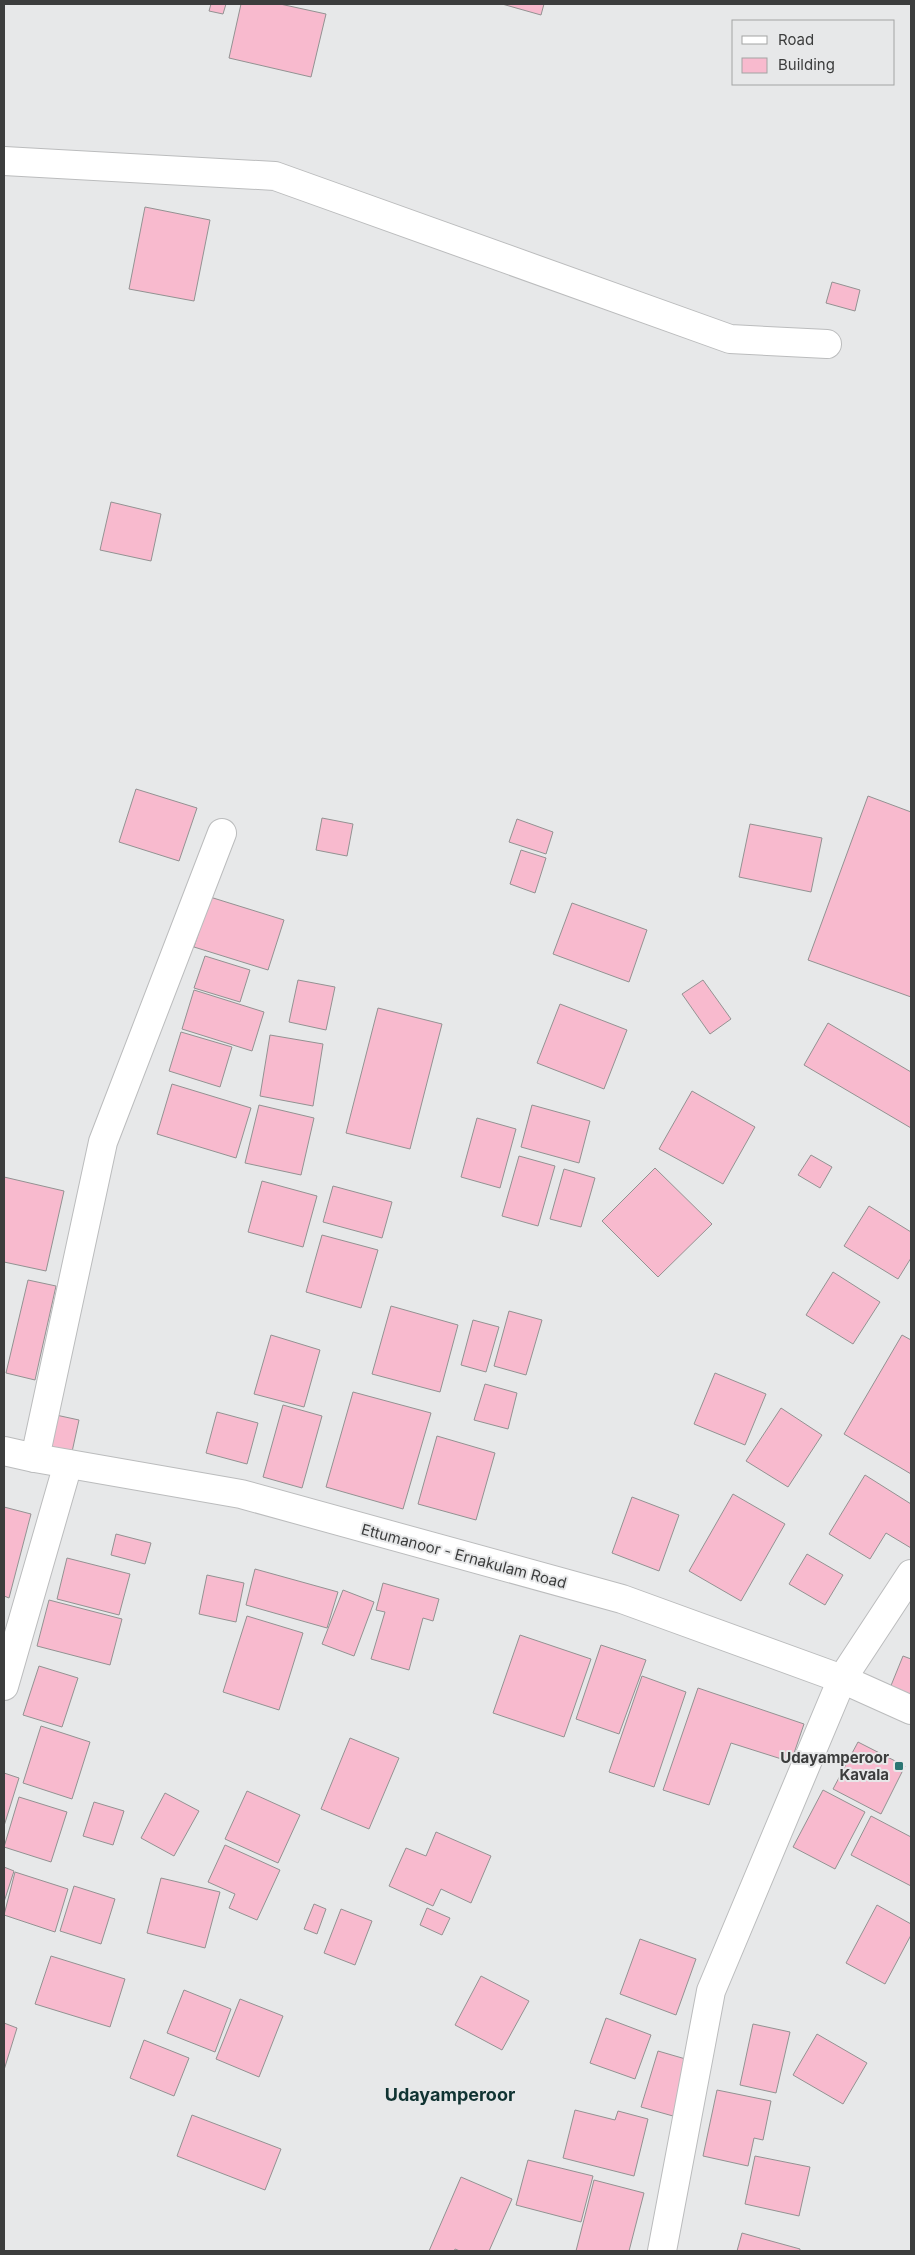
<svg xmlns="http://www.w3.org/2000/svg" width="915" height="2255" font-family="Inter,sans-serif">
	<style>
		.building { fill: #f8bace; stroke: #939292 }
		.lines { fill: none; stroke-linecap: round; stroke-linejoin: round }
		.minor-casing { stroke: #bbbcbd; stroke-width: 30 }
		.tertiary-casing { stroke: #bbbcbd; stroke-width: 30 }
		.primary-casing { stroke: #bbbcbd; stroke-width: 30 }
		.minor { stroke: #fff; stroke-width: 28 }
		.tertiary { stroke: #fff; stroke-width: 28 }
		.primary { stroke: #fff; stroke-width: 28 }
		.poi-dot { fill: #2b7573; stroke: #e7e8e9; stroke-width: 2 }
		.labels { text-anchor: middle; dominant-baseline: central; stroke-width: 4; stroke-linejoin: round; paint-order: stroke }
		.street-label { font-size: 15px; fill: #3c3d3d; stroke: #e7e8e9 }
		.poi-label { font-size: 15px; font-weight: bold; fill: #3c3d3d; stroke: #e7e8e9; text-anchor: end }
		.quarter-label { font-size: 18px; font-weight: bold; fill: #103332; stroke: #e7e8e9 }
	</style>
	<rect width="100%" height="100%" fill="#e7e8e9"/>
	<path class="building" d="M211,4H226L223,14L209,11Z
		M241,4H280L326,14L311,77L229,58Z
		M502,4H544L541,15Z
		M145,207L210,220L194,301L129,289Z
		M832,282L860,290L855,311L826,303Z
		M111,502L161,514L151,561L100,550Z
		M136,789L197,808L179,861L119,842Z
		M868,796L911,812V997L808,960Z
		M322,818L353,824L347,856L316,850Z
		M517,819L553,832L546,854L509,842Z
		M750,824L822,838L811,892L739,877Z
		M521,850L546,858L535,893L510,884Z
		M210,897L284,920L268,970L194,947Z
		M572,903L647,930L629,982L553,954Z
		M205,956L250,970L240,1002L194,988Z
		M298,980L335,987L326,1030L289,1022Z
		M703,980L731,1019L710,1034L682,994Z
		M194,990L264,1012L252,1051L182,1029Z
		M560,1004L627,1030L604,1089L537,1063Z
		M378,1008L442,1024L410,1149L346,1133Z
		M828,1023L911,1072V1128L804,1065Z
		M181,1032L232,1047L220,1087L169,1071Z
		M270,1035L323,1044L313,1106L260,1096Z
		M172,1084L251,1108L236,1158L157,1134Z
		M692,1091L755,1127L723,1184L659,1149Z
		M259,1105L314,1118L301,1175L245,1163Z
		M532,1105L590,1121L579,1163L521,1147Z
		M477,1118L516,1129L500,1188L461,1177Z
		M811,1155L832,1167L820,1188L798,1175Z
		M519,1156L555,1166L538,1226L502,1216Z
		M655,1168L712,1224L658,1277L602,1221Z
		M564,1169L595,1178L581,1227L550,1219Z
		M4,1177L64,1191L46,1271L4,1262Z
		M262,1181L317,1196L303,1247L248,1232Z
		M333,1186L392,1202L382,1238L323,1222Z
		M869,1206L911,1232V1258L898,1279L844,1246Z
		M322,1235L378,1250L361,1308L306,1292Z
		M833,1272L880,1302L853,1344L806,1315Z
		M28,1280L56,1286L35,1380L6,1373Z
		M391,1306L458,1325L440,1392L372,1374Z
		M509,1311L542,1320L526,1375L494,1366Z
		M473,1320L499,1327L486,1372L461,1365Z
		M271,1335L320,1350L304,1407L254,1394Z
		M902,1335L911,1340V1474L844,1434Z
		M715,1373L766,1394L745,1445L694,1424Z
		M485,1384L517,1393L508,1429L474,1420Z
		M353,1392L431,1413L403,1509L326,1487Z
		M283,1405L322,1416L302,1488L263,1477Z
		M781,1408L822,1435L788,1487L746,1461Z
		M217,1412L258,1423L247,1464L206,1453Z
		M56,1415L79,1420L70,1461L48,1457Z
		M437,1436L495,1453L476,1520L418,1504Z
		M865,1475L911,1504V1548L886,1533L870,1559L829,1534Z
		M733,1494L785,1524L741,1601L689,1571Z
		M632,1497L679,1515L659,1571L612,1553Z
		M4,1507L31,1514L9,1598L4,1596Z
		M116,1534L151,1543L145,1564L111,1555Z
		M807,1554L843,1575L825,1605L789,1584Z
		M67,1558L130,1574L119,1615L57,1599Z
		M255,1569L338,1592L327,1628L246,1605Z
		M207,1575L244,1583L236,1622L199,1614Z
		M383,1583L439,1599L433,1621L423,1618L409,1670L371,1659L385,1612L376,1610Z
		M343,1590L374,1602L354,1656L322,1644Z
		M49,1600L122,1619L110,1665L37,1646Z
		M247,1616L303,1633L279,1710L223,1692Z
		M520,1635L591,1659L564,1737L493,1713Z
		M601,1645L646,1660L619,1734L576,1719Z
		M903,1656L911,1659V1697L890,1688Z
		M39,1666L78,1678L62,1727L23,1715Z
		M642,1676L686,1692L654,1787L609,1772Z
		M698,1688L804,1724L791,1762L731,1743L709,1805L663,1790Z
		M41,1726L90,1742L72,1799L23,1783Z
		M350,1738L399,1758L369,1829L321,1809Z
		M858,1742L905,1766L881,1814L833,1789Z
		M4,1773L19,1778L4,1826Z
		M823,1790L865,1812L835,1869L793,1847Z
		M247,1791L300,1815L278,1863L225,1839Z
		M165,1793L199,1811L174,1856L141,1838Z
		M19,1797L67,1812L51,1862L4,1847Z
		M94,1802L124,1811L113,1845L83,1836Z
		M871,1816L911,1837V1886L851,1855Z
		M436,1832L491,1856L471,1903L441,1889L433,1906L389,1886L406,1848L426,1856Z
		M225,1845L280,1870L257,1920L229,1908L235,1894L208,1882Z
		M4,1867L14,1871L4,1902Z
		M15,1872L68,1889L55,1932L4,1915Z
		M161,1878L220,1892L205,1948L147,1933Z
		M74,1886L115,1899L101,1944L60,1931Z
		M314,1904L326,1909L317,1934L304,1929Z
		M877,1905L911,1924V1935L885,1984L846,1963Z
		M427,1908L450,1918L442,1935L420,1925Z
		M341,1909L372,1921L355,1965L324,1953Z
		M640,1939L696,1959L676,2015L620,1994Z
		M51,1956L125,1979L110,2027L35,2004Z
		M481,1976L529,2001L502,2050L455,2025Z
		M184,1990L231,2009L215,2052L167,2033Z
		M240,1999L283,2016L259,2077L216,2059Z
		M606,2018L651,2035L635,2079L590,2063Z
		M4,2023L17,2028L4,2070Z
		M753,2024L790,2032L776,2093L740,2085Z
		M817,2034L867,2063L843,2104L793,2075Z
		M144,2040L189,2058L174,2096L130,2078Z
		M658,2051L689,2060L673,2116L641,2107Z
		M717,2090L771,2101L763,2140L754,2138L748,2166L703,2156Z
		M575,2110L615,2120L618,2111L648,2119L634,2176L563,2158Z
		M192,2115L281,2149L265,2190L177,2156Z
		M755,2156L810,2167L799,2216L745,2204Z
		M528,2160L593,2176L581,2222L516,2205Z
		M461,2177L512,2199L489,2251H460L455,2249L454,2251H429Z
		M594,2180L644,2193L629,2251H576Z
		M742,2233L800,2249V2251H737Z"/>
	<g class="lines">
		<g class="minor-casing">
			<path id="minor" d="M4,161L275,176L730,339L827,344
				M35,1458L103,1142L222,833
				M4,1686L68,1464
				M662,2251L711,1991L842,1679"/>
		</g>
		<g class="tertiary-casing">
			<path id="tertiary" d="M842,1679L911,1574"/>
		</g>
		<g class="primary-casing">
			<path id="primary" d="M4,1451L35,1458L241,1494L622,1599L842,1679L911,1710"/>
		</g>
		<use href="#minor" class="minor"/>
		<use href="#tertiary" class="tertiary"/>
		<use href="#primary" class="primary"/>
	</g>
	<rect class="poi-dot" x="894" y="1761" width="10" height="10" rx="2.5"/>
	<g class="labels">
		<g class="street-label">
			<text transform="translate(464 1556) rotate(15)">Ettumanoor - Ernakulam Road</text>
		</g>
		<g class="poi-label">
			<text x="889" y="1757">Udayamperoor<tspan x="889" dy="17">Kavala</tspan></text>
		</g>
		<g class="quarter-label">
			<text x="450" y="2094">Udayamperoor</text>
		</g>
	</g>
	<rect width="915" height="2255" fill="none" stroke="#3c3d3d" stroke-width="10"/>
	<rect x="732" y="20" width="162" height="65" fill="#e7e8e9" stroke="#a3a4a4"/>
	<rect x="742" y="36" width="25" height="8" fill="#ffffff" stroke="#a3a4a4"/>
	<text x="778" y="45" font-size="15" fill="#3c3d3d">Road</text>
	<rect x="742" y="58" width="25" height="15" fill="#f8bace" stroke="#a3a4a4"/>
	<text x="778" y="70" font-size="15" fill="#3c3d3d">Building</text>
</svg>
